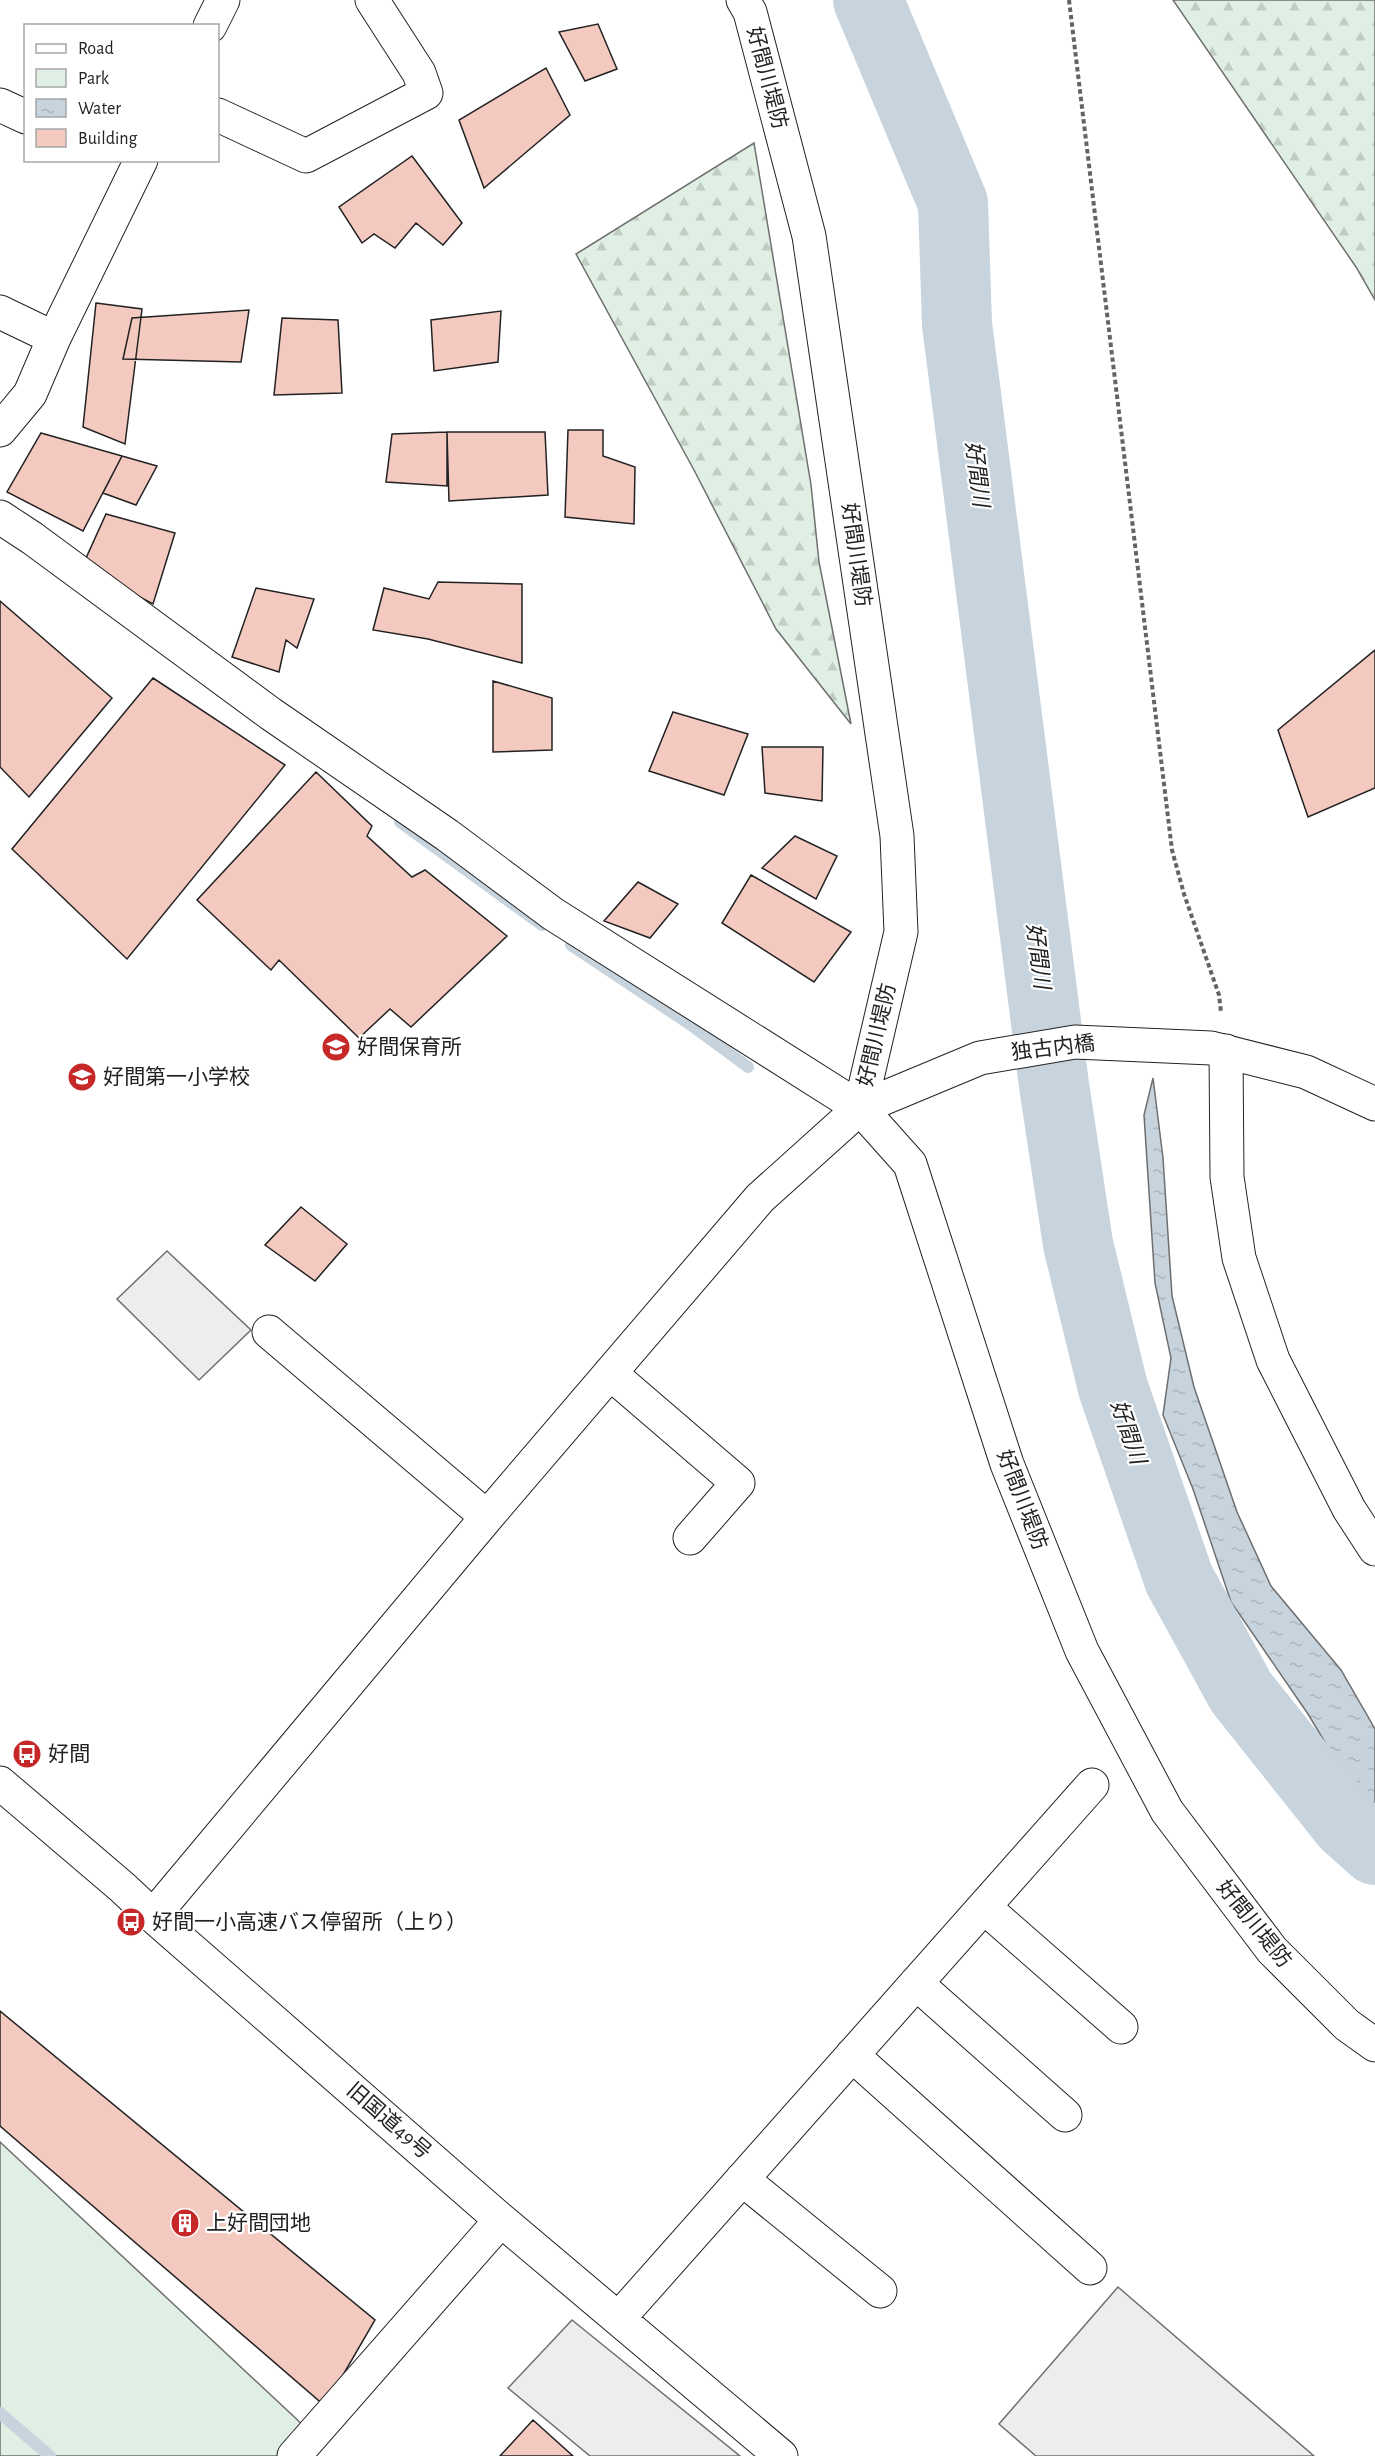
<svg xmlns="http://www.w3.org/2000/svg" width="1375" height="2456" font-family="'Alegreya Sans','Noto Sans JP',sans-serif">
	<style>
		.forest { fill: url(#forest-firs); stroke: #6f6f6f; stroke-width: 1.5 }
		.park { fill: #e0efe3; stroke: #6f6f6f; stroke-width: 1.5 }
		.parking { fill: #ededed; stroke: #6f6f6f; stroke-width: 1.5 }
		.water { fill: url(#water-ripples); stroke: #6f6f6f; stroke-width: 1.5 }
		.lines { fill: none; stroke-linecap: round; stroke-linejoin: round }
		.stream { stroke: #c7d3dd; stroke-width: 12 }
		.river { stroke: #c7d3dd; stroke-width: 70 }
		.building { fill: #f3c9c0; stroke: #222; stroke-width: 1.5 }
		.minor-casing { stroke: #222; stroke-width: 35 }
		.path { stroke: #646464; stroke-width: 4; stroke-dasharray: 4.5 3; stroke-linecap: butt }
		.minor { stroke: #fff; stroke-width: 33 }
		.labels { text-anchor: middle; dominant-baseline: central; stroke-width: 4.5; stroke-linejoin: round; paint-order: stroke }
		.street-label { font-size: 21px; fill: #222; stroke: #fff }
		.poi-label { font-size: 21px; fill: #222; stroke: #fff; text-anchor: start }
		.water-label { font-size: 22px; font-style: italic; fill: #222; stroke: #fff }
	</style>
	<defs>
		<pattern id="forest-firs" width="22" height="20" patternUnits="userSpaceOnUse" patternTransform="scale(1.5)"><rect width="22" height="20" fill="#e0efe3"/><path d="M5 1l3.5 6h-7zM16 11l3.5 6h-7z" fill="#c0cdc2"/></pattern>
		<pattern id="water-ripples" width="26" height="14" patternUnits="userSpaceOnUse" patternTransform="scale(1.5)"><rect width="26" height="14" fill="#c7d3dd"/><path d="M2 4q2-2 4 0t4 0M15 11q2-2 4 0t4 0" fill="none" stroke="#abb5bd"/></pattern>
	</defs>
	<rect width="100%" height="100%" fill="#fff"/>
	<path class="forest" d="M1173,0H1375V300L1356,267Z
		M754,143L811,485L819,562L851,724L776,629L694,470L576,254Z"/>
	<path class="park" d="M0,2142L305,2427L278,2456H0Z"/>
	<path class="parking" d="M167,1251L251,1330L199,1380L117,1299Z
		M1118,2287L1314,2456H1036L999,2424Z
		M572,2320L740,2456H590L508,2388Z"/>
	<path class="water" d="M1153,1078L1163,1158L1172,1296L1194,1387L1237,1512L1271,1586L1341,1670L1375,1729V1826L1308,1714L1231,1602L1193,1489L1163,1415L1171,1358L1155,1283L1144,1115Z"/>
	<g class="lines">
		<path class="stream" d="M400,822L542,925
			M571,945L691,1025L748,1067
			M0,2413L50,2456"/>
		<path class="river" d="M868,0L953,203L957,324L1054,1085L1078,1244L1113,1388L1179,1579L1241,1692L1346,1824L1375,1850"/>
	</g>
	<path class="building" d="M598,24L617,69L585,81L559,32Z
		M546,68L570,115L484,188L459,120Z
		M412,156L462,223L443,245L416,223L395,248L374,234L362,243L339,207Z
		M96,303L142,309L125,444L83,427Z
		M249,310L241,362L123,359L132,318Z
		M501,311L498,362L434,371L431,320Z
		M282,318L338,320L342,393L274,395Z
		M568,430H603V456L635,467L634,524L565,517Z
		M447,432V486L386,482L392,434Z
		M447,432H545L548,495L449,501Z
		M41,433L122,456L83,531L7,492Z
		M122,456L157,466L136,505L103,493Z
		M106,514L175,533L153,604L82,567Z
		M438,582L522,584V663L428,639L373,630L384,588L429,599Z
		M256,588L314,599L297,648L286,640L279,672L232,657Z
		M0,601L112,698L29,797L0,767Z
		M1375,650V788L1308,817L1278,730Z
		M153,678L285,765L127,959L12,849Z
		M493,681L552,698V750L493,752Z
		M673,712L748,734L724,795L649,771Z
		M762,747H823L822,801L765,793Z
		M316,772L372,826L367,836L412,877L425,870L507,936L411,1027L390,1009L359,1038L279,960L271,970L197,900Z
		M795,836L837,856L816,899L762,868Z
		M751,875L851,932L814,982L722,923Z
		M638,882L678,904L650,938L604,921Z
		M301,1207L347,1244L315,1281L265,1245Z
		M0,2011L375,2320L325,2406L0,2126Z
		M533,2420L573,2456H500Z"/>
	<g class="lines">
		<g class="minor-casing">
			<path id="minor" d="M743,0L750,12L809,236L897,836L901,932L860,1108
				M210,26L223,0
				M0,105L26,117
				M218,115L306,156L426,93L419,73L372,0
				M0,312L54,338
				M0,430L30,394L54,338L141,160
				M0,517L32,538L271,714L447,835L553,914L860,1108L910,1164L1007,1464L1082,1651L1167,1811L1272,1950L1347,2025L1375,2045
				M1226,1051L1227,1177L1239,1258L1273,1360L1349,1509L1375,1549
				M269,1332L487,1517
				M610,1373L738,1483L690,1538
				M0,1783L122,1887L153,1916L501,2220L781,2456
				M984,1907L1121,2027
				M153,1916L487,1517L760,1198L860,1108L980,1058L1075,1042L1211,1048L1306,1072L1375,1104
				M916,1983L1065,2115
				M852,2055L1090,2268
				M742,2179L880,2291
				M619,2318L1092,1785
				M294,2456L501,2220"/>
		</g>
		<path class="path" d="M1069,0L1172,850L1184,894L1219,995L1221,1012"/>
		<use href="#minor" class="minor"/>
	</g>
	<defs>
		<g id="school-disc" transform="scale(1.5)"><circle r="9.5" fill="#c62828" stroke="#fff"/><path d="M0-5L7-2L0 1L-7-2ZM-4 1L0 2.5L4 1V4Q0 6-4 4Z" fill="#fff"/></g>
		<g id="bus-disc" transform="scale(1.5)"><circle r="9.5" fill="#c62828" stroke="#fff"/><path d="M-5-6H5V4H4V6H2V4H-2V6H-4V4H-5ZM-3.5-4V0h7V-4ZM-3.5 1.2v1.5H-2V1.2ZM2 1.2v1.5H3.5V1.2Z" fill="#fff"/></g>
		<g id="building-disc" transform="scale(1.5)"><circle r="9.5" fill="#c62828" stroke="#fff"/><path d="M-4-6H4V6H1V3H-1V6H-4ZM-2.5-4.3h1.7v1.8h-1.7ZM.8-4.3h1.7v1.8H.8ZM-2.5-1h1.7V.8h-1.7ZM.8-1h1.7V.8H.8Z" fill="#fff"/></g>
	</defs>
	<g fill-rule="evenodd">
		<use href="#school-disc" x="336" y="1047"/>
		<use href="#school-disc" x="82" y="1077"/>
		<use href="#bus-disc" x="27" y="1754"/>
		<use href="#bus-disc" x="131" y="1922"/>
		<use href="#building-disc" x="185" y="2223"/>
	</g>
	<g class="labels">
		<g class="street-label">
			<text transform="translate(767 78) rotate(75)">好間川堤防</text>
			<text transform="translate(856 555) rotate(82)">好間川堤防</text>
			<text transform="translate(877 1035) rotate(-77)">好間川堤防</text>
			<text transform="translate(1053 1048) rotate(-7)">独古内橋</text>
			<text transform="translate(1022 1500) rotate(69)">好間川堤防</text>
			<text transform="translate(1254 1924) rotate(51)">好間川堤防</text>
			<text transform="translate(389 2121) rotate(41)">旧国道49号</text>
		</g>
		<g class="poi-label">
			<text x="357" y="1047">好間保育所</text>
			<text x="103" y="1077">好間第一小学校</text>
			<text x="48" y="1754">好間</text>
			<text x="152" y="1922">好間一小高速バス停留所（上り）</text>
			<text x="206" y="2223">上好間団地</text>
		</g>
		<g class="water-label">
			<text transform="translate(977 474) rotate(83)">好間川</text>
			<text transform="translate(1038 956) rotate(83)">好間川</text>
			<text transform="translate(1128 1432) rotate(71)">好間川</text>
		</g>
	</g>
	<rect x="24" y="24" width="195" height="138" fill="#ffffff" stroke="#a7a7a7" stroke-width="1.5"/>
	<rect x="36" y="44" width="30" height="9" fill="#ffffff" stroke="#a7a7a7" stroke-width="1.5"/>
	<text x="78" y="54" font-size="18" fill="#222222">Road</text>
	<rect x="36" y="69" width="30" height="18" fill="#e0efe3" stroke="#a7a7a7" stroke-width="1.5"/>
	<text x="78" y="84" font-size="18" fill="#222222">Park</text>
	<rect x="36" y="99" width="30" height="18" fill="url(#water-ripples)" stroke="#a7a7a7" stroke-width="1.5"/>
	<text x="78" y="114" font-size="18" fill="#222222">Water</text>
	<rect x="36" y="129" width="30" height="18" fill="#f3c9c0" stroke="#a7a7a7" stroke-width="1.5"/>
	<text x="78" y="144" font-size="18" fill="#222222">Building</text>
</svg>
